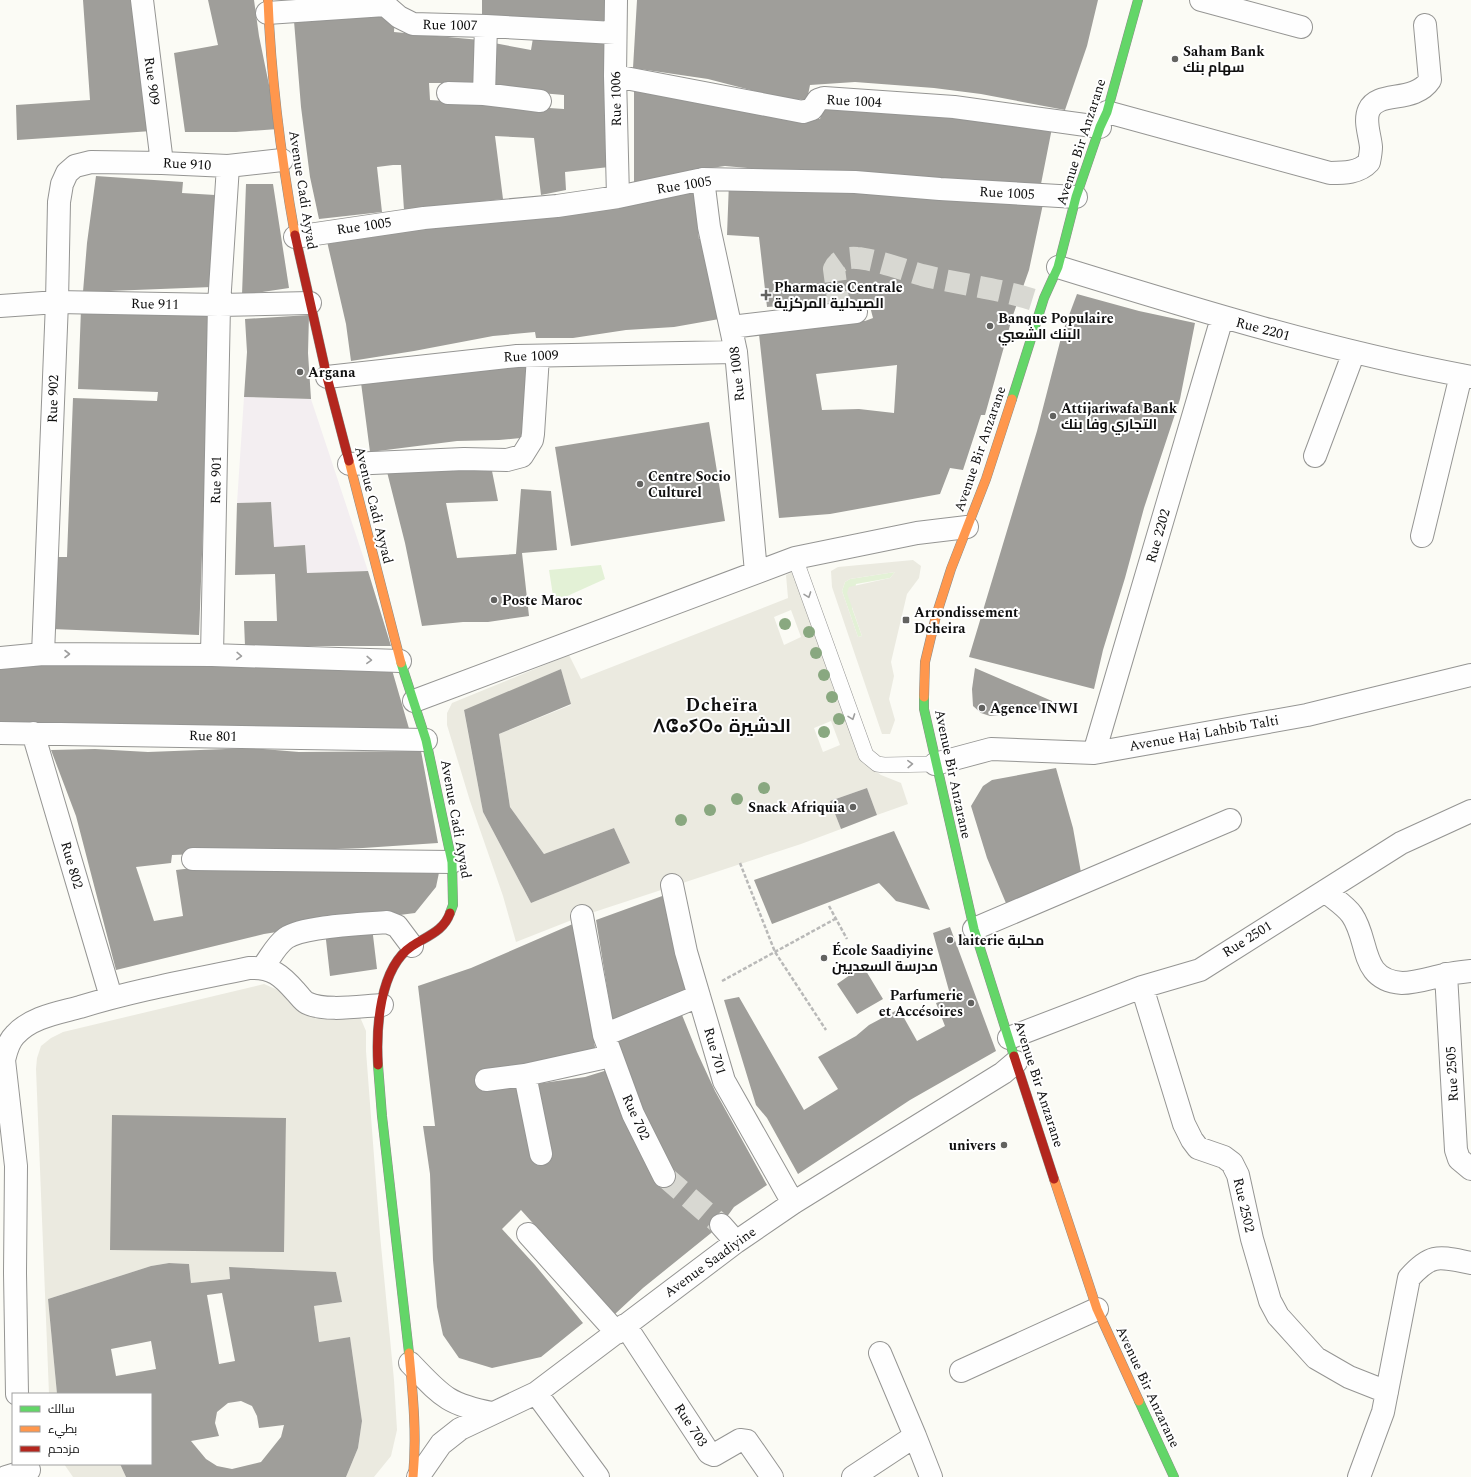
<svg xmlns="http://www.w3.org/2000/svg" width="1471" height="1477" font-family="Spectral,Cairo,'Noto Sans Tifinagh',serif">
	<style>
		.industrial { fill: #f3eef1 }
		.green { fill: #e3f1d6 }
		.plaza { fill: #ebeae0; fill-rule: evenodd }
		.building { fill: #9f9e9a; fill-rule: evenodd }
		.lines { fill: none; stroke-linecap: round; stroke-linejoin: round }
		.street-tunnel { stroke: #d8d8d2; stroke-width: 22; stroke-dasharray: 22 11; stroke-linecap: butt }
		.lane-casing { stroke: #959593; stroke-width: 16 }
		.street-casing { stroke: #959593; stroke-width: 24 }
		.fast-casing { stroke: #8c8c89; stroke-width: 10 }
		.slow-casing { stroke: #8c8c89; stroke-width: 10 }
		.jam-casing { stroke: #8c8c89; stroke-width: 10 }
		.path { stroke: #b9b9b8; stroke-width: 2.5; stroke-dasharray: 4 2; stroke-linecap: butt }
		.lane { stroke: #fefefe; stroke-width: 15 }
		.street { stroke: #fefefe; stroke-width: 22 }
		.fast { stroke: #63d668; stroke-width: 9 }
		.slow { stroke: #ff974d; stroke-width: 9 }
		.jam { stroke: #b3261e; stroke-width: 9 }
		.tree { fill: #89a880 }
		.oneway { stroke: #9e9e9e }
		.poi-dot { fill: #626260; stroke: #fff; stroke-width: 1.5 }
		.labels { text-anchor: middle; dominant-baseline: central; stroke-width: 4; stroke-linejoin: round; paint-order: stroke }
		.street-label { font-size: 14px; fill: #0f0f0f; stroke: #fff }
		.poi-label { font-size: 14px; font-weight: bold; fill: #0f0f0f; stroke: #fff; text-anchor: start }
		.district-label { font-size: 18px; font-weight: bold; letter-spacing: 1px; fill: #0f0f0f; stroke: #fff }
	</style>
	<rect width="100%" height="100%" fill="#fbfbf5"/>
	<path class="industrial" d="M244,397L311,399L368,571L307,573L304,545L274,547L271,502L237,503Z"/>
	<path class="green" d="M601,565L605,579L554,602L549,570Z
		M895,572L890,578L856,584L852,608L862,636L858,637L842,591L845,582L850,579Z"/>
	<path class="plaza" d="M913,560L921,566L919,578L907,594L891,662L894,676L889,699L895,720L890,734H882L832,587L831,571L838,567ZM895,572L890,578L849,587L847,593L862,636L858,637L842,591L845,582L850,579Z
		M793,572L862,762L881,775L901,783L908,804L877,815L867,788L830,801L841,829L801,844L582,916L516,942L503,896L470,801L447,725V713L452,703L569,655L581,679L788,598L786,575ZM791,610L801,637L784,645L774,617ZM561,669L571,705L499,734L510,807L544,854L614,828L630,863L531,903L483,812L464,711ZM831,721L840,745L823,752L814,728Z
		M264,984L287,994L360,1017L366,1031V1051L380,1235L394,1380L397,1430L391,1456L374,1477H346L358,1448L362,1421L350,1337L319,1342L314,1306L342,1302L336,1272L229,1267L230,1279L191,1283L189,1264L169,1263L151,1266L48,1299L57,1394H49L36,1069L37,1058L41,1046L51,1038L63,1032ZM286,1118L283,1252L110,1249Z
		M64,1464H120L126,1477H73Z"/>
	<path class="building" d="M83,0H139L152,131L17,140L16,105L90,100Z
		M208,0H254L259,36L278,129L236,132H185L174,53L218,45Z
		M482,0H607L606,21L482,15Z
		M637,0H1098L1087,46L1065,110L981,94L934,88L855,82L810,85L807,100L781,98L708,79L633,68Z
		M395,14L394,32L480,40L477,83H429L430,100L564,109V95L493,89L494,43L531,50L533,38L612,42L609,167L565,172L566,190L541,195L534,138L495,136L503,199L404,210L401,165H393L377,167L382,212L319,219L310,177L301,107L294,21Z
		M634,89L820,119L823,106L858,107L1052,128L1040,189L779,171L725,166L677,173L634,182Z
		M96,176L183,182L182,193L215,195L212,287L83,292L87,243Z
		M729,182L1043,204L1029,270L1012,318L985,415H981L963,470L950,468L940,494L830,514L779,518L758,325L813,321H865L873,318L868,299L767,307L759,237L727,235ZM897,365L894,413L859,409L822,410L816,374Z
		M246,184H273L289,288L242,295Z
		M693,188L699,239L707,238L725,318L674,327L626,330L573,338H536L535,332L493,336L414,351L351,361L346,324L326,237Z
		M1077,294L1139,311L1195,323L1180,399L1144,508L1125,578L1103,650L1094,689L969,657L1037,431L1062,334Z
		M81,309L211,313L199,635L52,629L57,557H67L73,398L157,401L158,392L78,389Z
		M309,315L308,353L311,399L244,397L247,352L245,319Z
		M529,359L531,437L499,440L457,441L370,452L360,375Z
		M709,422L725,521L571,546L555,447Z
		M490,461L498,501L446,503L457,558L516,554L521,489L551,491L557,550L522,553L529,616L488,622H463L422,626L405,543L385,464Z
		M271,502L274,547L305,545L307,573L368,571L391,646H245L244,621H277L275,574L235,575L237,503Z
		M0,661L390,663L410,732L0,724Z
		M975,668L1052,701L1051,709L990,716L981,713L973,706L972,689Z
		M561,669L571,704L499,734L510,807L544,854L614,828L630,863L531,903L483,812L464,710Z
		M252,748L299,752L421,751L438,843L363,848L172,855L171,863L136,867L154,921L183,916L176,870L217,865L441,863L436,887L415,913L315,926L264,934L116,970L76,816L51,750L95,749L148,752Z
		M1056,768L1073,828L1082,878L1008,908L987,858L971,806L983,786L992,780Z
		M867,788L877,815L841,829L830,801Z
		M894,831L930,910L896,901L879,883L772,924L754,880Z
		M665,895L691,993L613,1024L596,920Z
		M575,923L596,1053L518,1079L523,1114L536,1164L550,1162L536,1084L585,1077L614,1068L612,1038L680,1010L697,1052L715,1091L767,1185L734,1207L721,1225L643,1288L615,1314L521,1210L502,1229L535,1265L583,1323L541,1357L492,1368L459,1358L443,1335L437,1307L433,1260L430,1174L423,1126H435L418,986L471,968Z
		M372,927L377,969L330,976L325,931Z
		M950,927L996,1051L910,1100L798,1174L767,1118L756,1105L724,1000L739,997L804,1110L838,1089L818,1057L856,1036L869,1025L899,1009L917,1041L945,1026L936,1003L951,998L933,933Z
		M863,966L883,999L857,1014L837,984Z
		M112,1115L286,1118L284,1252L110,1250Z
		M169,1263L189,1264L191,1283L230,1279L229,1267L336,1272L342,1302L314,1306L319,1342L350,1337L362,1421L358,1448L346,1477H126L120,1464H151V1394H57L48,1299L151,1266ZM222,1293L235,1361L219,1364L207,1295ZM151,1341L156,1369L116,1376L111,1349ZM241,1401L252,1406L257,1416L259,1428L284,1425L281,1437L261,1462L232,1469L217,1466L206,1459L191,1441L219,1436L215,1423L217,1412L228,1403Z"/>
	<g class="lines">
		<path class="street-tunnel" d="M840,314L834,269C838,260 847,257 857,258C874,259 904,270 922,275C962,285 1004,289 1043,303
			M664,1176L721,1225"/>
		<g class="lane-casing">
			<path id="lane" d="M795,558L866,755L877,764L884,765L935,764"/>
		</g>
		<g class="street-casing">
			<path id="street" d="M142,0L162,163
				M616,0L615,76L618,197
				M1201,0L1301,27
				M267,13L385,5L399,17L413,24L486,26L615,33
				M615,76L803,112L812,109L818,100L824,98L954,107L1100,127
				M448,93L484,94L540,101
				M484,94L486,26
				M1107,112L1330,173C1344,173 1359,173 1369,162C1370,157 1371,152 1371,147C1370,135 1364,121 1369,110C1378,90 1414,104 1430,80L1425,25
				M703,179L709,227L736,352L756,572
				M295,237L424,218L557,206L618,197L703,179L855,182L940,189L1076,197
				M1058,267C1194,309 1330,351 1471,377
				M0,306L57,302L219,305L310,303
				M731,327L856,312
				M327,377L517,356L736,352
				M1315,456L1354,352
				M349,464L464,459L507,460L522,456L532,440L533,434L538,356
				M1422,536L1461,375
				M43,654L57,302L59,202L62,184L67,173L75,166L91,162L162,163L228,166L282,160
				M212,655L219,305L228,166
				M0,658L43,654L212,655L400,661
				M414,701L795,558L917,533L967,527
				M0,733L426,740
				M33,733L111,997
				M1094,753L1222,318
				M935,764L991,749L1094,753L1307,715L1471,675
				M193,859L452,862
				M672,885L686,952L724,1081L793,1203
				M1325,891C1333,898 1346,906 1352,915C1370,941 1359,980 1402,983C1416,983 1430,978 1444,975C1453,973 1462,972 1471,971
				M582,916L604,1035L633,1114L664,1176
				M974,929L1230,820
				M263,967C270,958 276,945 286,938C303,926 363,924 387,922L397,926L412,946
				M1446,974L1456,1150L1459,1159L1471,1169
				M1142,987L1184,1124L1192,1140L1198,1148L1224,1157L1232,1163L1238,1175L1252,1239L1270,1301L1278,1316L1316,1358L1349,1377L1387,1392
				M604,1035L699,996
				M1009,1038L1142,987L1200,970L1401,843L1471,811
				M525,1075L541,1154
				M486,1080L525,1075L611,1056
				M721,1225L736,1242
				M528,1234L617,1333
				M625,1325L709,1453L714,1455L740,1440L747,1441L772,1477
				M880,1353L915,1436
				M410,1363C441,1395 446,1404 492,1413
				M961,1371L1097,1309
				M536,1393L598,1477
				M17,1394L15,1273L16,1166L4,1060C6,1052 8,1042 15,1035C31,1017 58,1013 80,1007C135,990 192,980 249,968C272,967 281,975 296,992C299,995 303,1001 307,1003C325,1012 361,1006 382,1005
				M6,1477L29,1470
				M418,1477L441,1444L460,1429L536,1393L736,1242L793,1203L1003,1073L1016,1062
				M853,1477L915,1436L931,1477
				M1359,1477L1383,1412L1409,1278C1432,1252 1440,1257 1471,1263"/>
		</g>
		<g class="fast-casing">
			<path id="fast" d="M1012,399L1044,298L1058,267L1076,197L1100,127L1107,112L1138,0
				M401,663L426,740L452,862L453,905L450,913
				M924,697V709L974,929L1014,1056
				M378,1065L382,1116L409,1353
				M1139,1401L1174,1477"/>
		</g>
		<g class="slow-casing">
			<path id="slow" d="M268,0C271,79 281,157 295,235
				M349,461L401,663
				M924,697L925,662L936,616L951,569L986,479L1012,399
				M1054,1179L1097,1309L1139,1401
				M409,1353C413,1395 417,1435 413,1477"/>
		</g>
		<g class="jam-casing">
			<path id="jam" d="M295,235L327,377L349,461
				M1014,1056L1054,1179
				M378,1065C376,1029 379,968 412,946C427,936 444,931 450,913"/>
		</g>
		<path class="path" d="M740,863L775,952L826,1030
			M829,906L847,939
			M722,981L835,919"/>
		<use href="#lane" class="lane"/>
		<use href="#street" class="street"/>
		<use href="#fast" class="fast"/>
		<use href="#slow" class="slow"/>
		<use href="#jam" class="jam"/>
	</g>
	<g class="tree">
		<circle cx="785" cy="624" r="6"/>
		<circle cx="809" cy="632" r="6"/>
		<circle cx="816" cy="653" r="6"/>
		<circle cx="824" cy="675" r="6"/>
		<circle cx="832" cy="697" r="6"/>
		<circle cx="839" cy="719" r="6"/>
		<circle cx="824" cy="732" r="6"/>
		<circle cx="764" cy="788" r="6"/>
		<circle cx="737" cy="799" r="6"/>
		<circle cx="710" cy="810" r="6"/>
		<circle cx="681" cy="820" r="6"/>
	</g>
	<defs><path id="oneway-chevron" d="M-2-3.5L2.5 0L-2 3.5" fill="none" stroke-width="1.6" stroke-linecap="round" stroke-linejoin="round"/></defs>
	<g class="oneway">
		<use href="#oneway-chevron" transform="translate(808 595) rotate(70)"/>
		<use href="#oneway-chevron" transform="translate(67 654)"/>
		<use href="#oneway-chevron" transform="translate(239 656) rotate(2)"/>
		<use href="#oneway-chevron" transform="translate(369 660) rotate(2)"/>
		<use href="#oneway-chevron" transform="translate(852 717) rotate(70)"/>
		<use href="#oneway-chevron" transform="translate(910 764) rotate(-2)"/>
	</g>
	<g class="poi-dot">
		<circle cx="1175" cy="59" r="4"/>
		<path d="M764 289h4v4h4v4h-4v4h-4v-4h-4v-4h4z"/>
		<circle cx="990" cy="326" r="4"/>
		<circle cx="300" cy="372" r="4"/>
		<circle cx="1053" cy="416" r="4"/>
		<circle cx="640" cy="484" r="4"/>
		<circle cx="494" cy="600" r="4"/>
		<rect x="902" y="616" width="8" height="8" rx="2"/>
		<circle cx="982" cy="708" r="4"/>
		<circle cx="853" cy="807" r="4"/>
		<circle cx="950" cy="940" r="4"/>
		<circle cx="824" cy="958" r="4"/>
		<circle cx="971" cy="1003" r="4"/>
		<circle cx="1004" cy="1145" r="4"/>
	</g>
	<g class="labels">
		<g class="street-label">
			<text transform="translate(450 25) rotate(1)">Rue 1007</text>
			<text transform="translate(152 81) rotate(83)">Rue 909</text>
			<text transform="translate(616 99) rotate(-91)">Rue 1006</text>
			<text transform="translate(854 101) rotate(3)">Rue 1004</text>
			<text transform="translate(1081 142) rotate(-72)">Avenue Bir Anzarane</text>
			<text transform="translate(187 164) rotate(3)">Rue 910</text>
			<text transform="translate(684 185) rotate(-9)">Rue 1005</text>
			<text transform="translate(303 190) rotate(81)">Avenue Cadi Ayyad</text>
			<text transform="translate(1007 193) rotate(3)">Rue 1005</text>
			<text transform="translate(364 226) rotate(-8)">Rue 1005</text>
			<text transform="translate(155 304) rotate(1)">Rue 911</text>
			<text transform="translate(1263 329) rotate(15)">Rue 2201</text>
			<text transform="translate(531 356) rotate(-2)">Rue 1009</text>
			<text transform="translate(737 374) rotate(-96)">Rue 1008</text>
			<text transform="translate(53 399) rotate(-88)">Rue 902</text>
			<text transform="translate(980 449) rotate(-71)">Avenue Bir Anzarane</text>
			<text transform="translate(216 480) rotate(-89)">Rue 901</text>
			<text transform="translate(374 505) rotate(76)">Avenue Cadi Ayyad</text>
			<text transform="translate(1158 536) rotate(-74)">Rue 2202</text>
			<text transform="translate(1204 733) rotate(-10)">Avenue Haj Lahbib Talti</text>
			<text transform="translate(213 736) rotate(1)">Rue 801</text>
			<text transform="translate(953 774) rotate(78)">Avenue Bir Anzarane</text>
			<text transform="translate(456 819) rotate(80)">Avenue Cadi Ayyad</text>
			<text transform="translate(72 865) rotate(74)">Rue 802</text>
			<text transform="translate(1247 939) rotate(-32)">Rue 2501</text>
			<text transform="translate(715 1051) rotate(74)">Rue 701</text>
			<text transform="translate(1452 1074) rotate(-93)">Rue 2505</text>
			<text transform="translate(1039 1084) rotate(72)">Avenue Bir Anzarane</text>
			<text transform="translate(636 1117) rotate(66)">Rue 702</text>
			<text transform="translate(1244 1205) rotate(77)">Rue 2502</text>
			<text transform="translate(710 1262) rotate(-36)">Avenue Saadiyine</text>
			<text transform="translate(1148 1387) rotate(65)">Avenue Bir Anzarane</text>
			<text transform="translate(691 1425) rotate(57)">Rue 703</text>
		</g>
		<g class="poi-label">
			<text x="1183" y="51">Saham Bank<tspan x="1183" dy="16">سهام بنك</tspan></text>
			<text x="774" y="287">Pharmacie Centrale<tspan x="774" dy="16">الصيدلية المركزية</tspan></text>
			<text x="998" y="318">Banque Populaire<tspan x="998" dy="16">البنك الشعبي</tspan></text>
			<text x="308" y="372">Argana</text>
			<text x="1061" y="408">Attijariwafa Bank<tspan x="1061" dy="16">التجاري وفا بنك</tspan></text>
			<text x="648" y="476">Centre Socio<tspan x="648" dy="16">Culturel</tspan></text>
			<text x="502" y="600">Poste Maroc</text>
			<text x="914" y="612">Arrondissement<tspan x="914" dy="16">Dcheira</tspan></text>
			<text x="990" y="708">Agence INWI</text>
			<text x="845" y="807" text-anchor="end">Snack Afriquia</text>
			<text x="958" y="940">laiterie محلبة</text>
			<text x="832" y="950">École Saadiyine<tspan x="832" dy="16">مدرسة السعديين</tspan></text>
			<text x="963" y="995" text-anchor="end">Parfumerie<tspan x="963" dy="16">et Accésoires</tspan></text>
			<text x="996" y="1145" text-anchor="end">univers</text>
		</g>
		<g class="district-label">
			<text x="722" y="705">Dcheïra<tspan x="722" dy="21">ⴷⵛⴰⵢⵔⴰ الدشيرة</tspan></text>
		</g>
	</g>
	<rect x="12" y="1393" width="140" height="72" fill="#ffffff" stroke="#9f9f9f"/>
	<rect x="20" y="1406" width="20" height="6" fill="#63d668" stroke="#9f9f9f"/>
	<text x="48" y="1413" font-size="12" fill="#0f0f0f">سالك</text>
	<rect x="20" y="1426" width="20" height="6" fill="#ff974d" stroke="#9f9f9f"/>
	<text x="48" y="1433" font-size="12" fill="#0f0f0f">بطيء</text>
	<rect x="20" y="1446" width="20" height="6" fill="#b3261e" stroke="#9f9f9f"/>
	<text x="48" y="1453" font-size="12" fill="#0f0f0f">مزدحم</text>
</svg>
